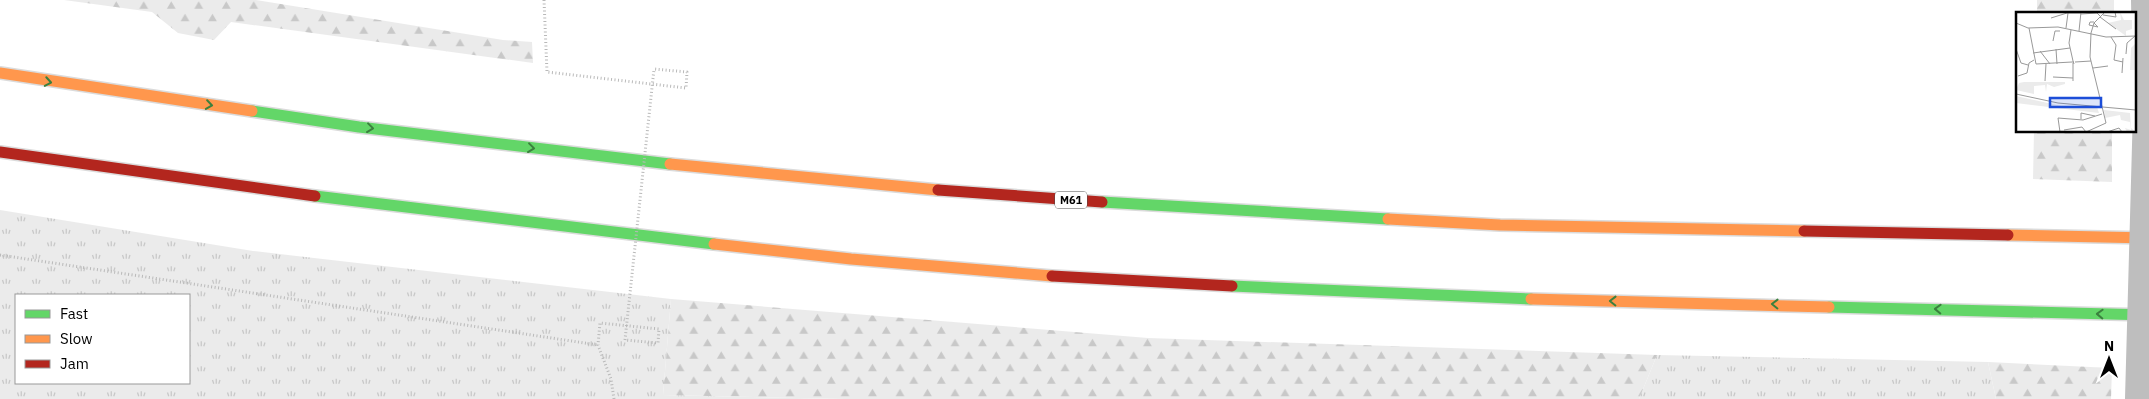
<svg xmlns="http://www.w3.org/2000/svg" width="2149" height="399" font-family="'IBM Plex Sans',sans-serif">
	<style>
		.grass { fill: url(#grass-tufts); fill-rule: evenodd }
		.forest { fill: url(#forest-firs) }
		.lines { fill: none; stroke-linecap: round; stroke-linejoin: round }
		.fast-casing { stroke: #dbdbdb; stroke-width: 14 }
		.slow-casing { stroke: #dbdbdb; stroke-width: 14 }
		.jam-casing { stroke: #dbdbdb; stroke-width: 14 }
		.path { stroke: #b9b9b9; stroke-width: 3; stroke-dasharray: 1 2.5; stroke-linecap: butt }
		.street { stroke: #bebebe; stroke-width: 28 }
		.fast { stroke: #63d668; stroke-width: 11 }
		.slow { stroke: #ff974d; stroke-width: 11 }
		.jam { stroke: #b3261e; stroke-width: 11 }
		.path-bridge { stroke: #b9b9b9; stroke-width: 3; stroke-dasharray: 1 2.5; stroke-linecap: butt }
		.street-bridge { stroke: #bebebe; stroke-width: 28 }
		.oneway { stroke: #3b803e }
		.labels { text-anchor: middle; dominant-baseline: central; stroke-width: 4; stroke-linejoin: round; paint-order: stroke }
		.shield { fill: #fff; stroke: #4c4c4c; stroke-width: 1 }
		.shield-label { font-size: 11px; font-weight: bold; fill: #000 }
		.inset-road { fill: none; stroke: #999; stroke-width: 1 }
		.view { fill: #1d4ed8; fill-opacity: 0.15; stroke: #1d4ed8; stroke-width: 2.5 }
		.inset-edge { fill: none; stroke: #000; stroke-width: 2.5 }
	</style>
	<defs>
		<pattern id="grass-tufts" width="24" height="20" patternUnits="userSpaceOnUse" patternTransform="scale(1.25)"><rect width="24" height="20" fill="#ebebeb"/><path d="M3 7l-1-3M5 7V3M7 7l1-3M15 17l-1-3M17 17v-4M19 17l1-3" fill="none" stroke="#c8c8c8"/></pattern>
		<pattern id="forest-firs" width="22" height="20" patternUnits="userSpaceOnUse" patternTransform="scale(1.25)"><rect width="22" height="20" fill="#ebebeb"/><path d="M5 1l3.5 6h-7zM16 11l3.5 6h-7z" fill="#c8c8c8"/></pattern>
	</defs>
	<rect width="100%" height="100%" fill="#fff"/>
	<path class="grass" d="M0,210L253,251L671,299L663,395L844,399H0ZM16,295H189V383H16Z
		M1657,355L1988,362L1996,399H1639Z"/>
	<path class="forest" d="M64,0H256L503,40L532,42L533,63L231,22L214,40L178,33L152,12Z
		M2037,0H2114V14H2037Z
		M2034,131H2112V182L2033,179Z
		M671,299L1148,338L1657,355L1639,399H844L663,395Z
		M1988,362L2112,368L2111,399H1996Z"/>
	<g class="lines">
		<g class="fast-casing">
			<path id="fast" d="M252,111L359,127L670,164
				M315,196L714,244
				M1102,202L1388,219
				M1232,286L1531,299
				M1829,307L2149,315"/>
		</g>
		<g class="slow-casing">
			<path id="slow" d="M0,73L252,111
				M670,164L938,190
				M1388,219L1500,225L1804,231
				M2008,235L2149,238
				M714,244L851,259L1052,276
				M1531,299L1829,307"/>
		</g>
		<g class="jam-casing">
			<path id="jam" d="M0,152L315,196
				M938,190L1102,202
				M1804,231L2008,235
				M1052,276L1232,286"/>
		</g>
		<path class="path" d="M544,0L547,72L686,88L687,72L654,69
			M0,255L598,345
			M614,399L611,379L598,345L600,323L659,329L658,343L625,340"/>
		<path class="street" d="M2145,0L2147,109"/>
		<use href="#fast" class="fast"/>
		<use href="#slow" class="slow"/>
		<use href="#jam" class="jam"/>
		<path class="path-bridge" d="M625,340L654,69"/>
		<path class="street-bridge" d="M2139,399L2147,109"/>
	</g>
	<defs><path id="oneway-chevron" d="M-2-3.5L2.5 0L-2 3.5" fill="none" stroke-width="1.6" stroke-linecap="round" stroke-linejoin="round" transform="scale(1.25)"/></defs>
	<g class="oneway">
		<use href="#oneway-chevron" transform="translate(48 82) rotate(10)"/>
		<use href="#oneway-chevron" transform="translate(209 105) rotate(8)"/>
		<use href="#oneway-chevron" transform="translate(370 128) rotate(7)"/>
		<use href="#oneway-chevron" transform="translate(531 148) rotate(7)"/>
		<use href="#oneway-chevron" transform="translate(1613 301) rotate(-179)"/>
		<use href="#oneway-chevron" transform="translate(1775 304) rotate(-179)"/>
		<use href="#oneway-chevron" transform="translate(1938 309) rotate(-178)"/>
		<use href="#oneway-chevron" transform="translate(2100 314) rotate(-178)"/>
	</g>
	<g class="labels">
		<rect class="shield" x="1055" y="191.5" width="32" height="17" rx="4"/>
		<g class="shield-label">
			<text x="1071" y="200">M61</text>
		</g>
	</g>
	<g transform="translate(2016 12)">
		<rect width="120" height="120" fill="#fff"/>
		<path d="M104,0L108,8H116V17L110,19V24L92,11L105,8ZM8,70H49V72L38,75L31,72L30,80L29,73L18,74V82L0,78L3,71ZM0,84L50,95H81L83,101L0,91ZM88,98L114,101L115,116L120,120H111L109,116L115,118L114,110L105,108L104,103L89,106Z" fill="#ebebeb"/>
		<path d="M120,31V58H114L115,36Z" fill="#ebebeb"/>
		<path class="inset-road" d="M65,2L81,1L85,5M87,3L100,5L99,0M84,5L100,17M35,6L51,1H65M0,11L12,16L42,15L90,25L120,24M78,11L82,15L73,13L74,10H78M13,16L20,52L56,50M50,16L52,1M55,18L53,31L57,49M63,19L65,0M75,21L74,45L90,111M75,21L78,11L89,0M95,25L100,33L98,48L107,50M37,29L39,19H44M0,37L5,51L12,53M40,37L41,52M24,39L34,52M17,41L54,36M110,42L111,31L119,24M59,50L75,49M77,56L92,54M106,61L107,46M2,64L11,61L13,51L18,48M37,65L57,66M29,69L30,52M57,69V49L58,52M0,82L42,91L120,98M65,107V101L79,104M48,118L66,115L70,120M44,120L42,106L67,108L86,102M70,120L90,111M91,120L103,116L106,120"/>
		<path class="view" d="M34,86H85V95H34Z"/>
		<rect width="120" height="120" class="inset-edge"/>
	</g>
	<rect x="15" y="294" width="175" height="90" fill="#ffffff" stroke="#999999"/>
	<rect x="25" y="310" width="25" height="8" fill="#63d668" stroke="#999999"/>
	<text x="60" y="319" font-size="15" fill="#000000">Fast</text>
	<rect x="25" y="335" width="25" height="8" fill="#ff974d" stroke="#999999"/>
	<text x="60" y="344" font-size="15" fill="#000000">Slow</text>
	<rect x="25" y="360" width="25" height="8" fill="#b3261e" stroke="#999999"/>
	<text x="60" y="369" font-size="15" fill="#000000">Jam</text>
	<g transform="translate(2109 359)" stroke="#ffffff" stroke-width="4" paint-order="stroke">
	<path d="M0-4L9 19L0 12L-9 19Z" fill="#000000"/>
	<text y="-8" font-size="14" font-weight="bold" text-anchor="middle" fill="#000000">N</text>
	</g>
</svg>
